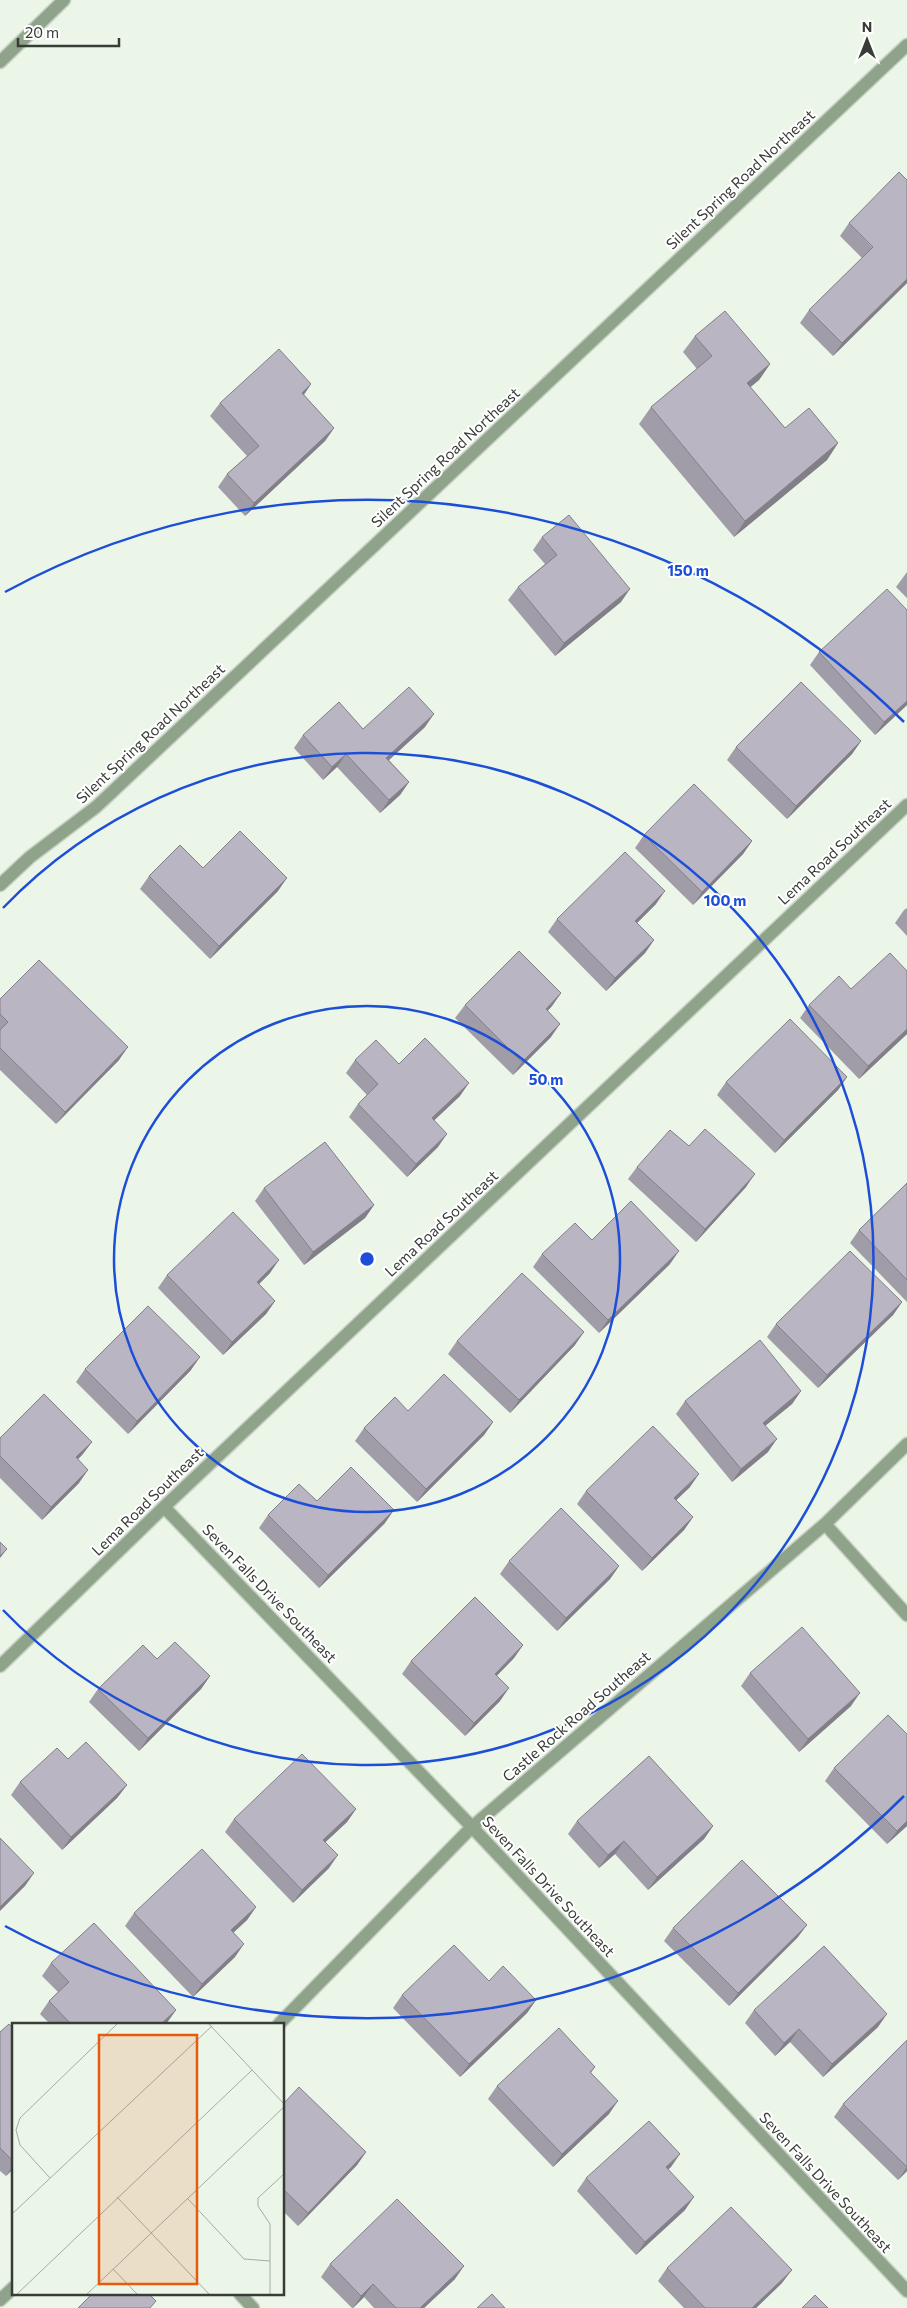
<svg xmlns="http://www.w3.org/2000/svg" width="907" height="2308" font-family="Commissioner,sans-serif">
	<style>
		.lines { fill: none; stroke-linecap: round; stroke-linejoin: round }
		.minor-casing { stroke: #c7d1c5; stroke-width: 15 }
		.minor { stroke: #8fa38a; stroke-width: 12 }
		.wall { fill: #a09ca8 }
		.shaded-wall { fill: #827f88 }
		.building { fill: #bab5c3; stroke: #827f88 }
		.ring { fill: none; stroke: #1d4ed8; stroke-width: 2.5 }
		.labels { text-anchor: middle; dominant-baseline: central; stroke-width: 4; stroke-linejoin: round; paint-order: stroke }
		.street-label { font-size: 15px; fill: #383c37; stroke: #fff }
		.inset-road { fill: none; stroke: #a3aca2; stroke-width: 1 }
		.view { fill: #e8590c; fill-opacity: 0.15; stroke: #e8590c; stroke-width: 2.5 }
		.inset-edge { fill: none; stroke: #383c37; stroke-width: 2.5 }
		.centre { fill: #1d4ed8; stroke: #fff; stroke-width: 2.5 }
		.ring-label { font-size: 15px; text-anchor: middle; font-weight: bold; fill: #1d4ed8; stroke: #fff; stroke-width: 4; stroke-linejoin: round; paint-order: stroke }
	</style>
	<rect width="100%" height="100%" fill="#ebf6e9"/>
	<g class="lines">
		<g class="minor-casing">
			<path id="minor" d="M0,62L64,0
				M0,885L30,857L96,807L907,45
				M164,1507L472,1827L907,2291
				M825,1524L907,1615
				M0,1666L164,1507L907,805
				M279,2024L472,1827L825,1524L907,1444
				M240,2294L253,2308
				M0,2300L14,2287"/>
		</g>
		<use href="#minor" class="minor"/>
	</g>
	<path class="wall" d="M849,223L907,283L833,356L800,323L809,310L862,258L840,236Z
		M695,336L770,364L759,380L750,387L785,428L838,443L827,460L734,537L639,424L651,407L697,369L683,352Z
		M311,384L304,395L334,428L325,441L245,516L218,487L227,474L247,456L210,416L220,403Z
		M542,537L621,602L555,656L508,600L518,587L545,564L533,550Z
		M907,572V598L896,587Z
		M907,610V705L875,735L810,665L819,652Z
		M425,727L389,760L409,782L400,795L380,813L337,767L323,780L294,748L303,735L363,729Z
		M861,741L852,754L787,819L727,760L736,747Z
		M644,835L752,841L743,854L693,905L635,848Z
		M203,868L278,891L210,959L140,889L149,876Z
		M656,904L637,923L654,940L645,953L606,991L548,932L557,919Z
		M907,908V936L895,923L904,910Z
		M907,971V1034L859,1079L800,1018L809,1005L851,989Z
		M561,993L552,1006L547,1011L551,1037L513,1075L455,1018L465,1005Z
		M0,999L119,1060L56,1124L0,1070Z
		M355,1060L399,1064L460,1096L434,1120L438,1147L407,1177L349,1117L358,1104L367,1095L346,1073Z
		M847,1077L838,1090L775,1153L717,1095L726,1082Z
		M689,1146L746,1187L696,1242L628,1179L637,1167Z
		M907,1183V1302L850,1243L859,1230Z
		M264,1188L374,1205L365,1218L304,1265L255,1201Z
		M592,1240L670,1264L599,1333L533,1267L542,1254Z
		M270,1273L259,1284L275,1301L266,1314L223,1355L158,1288L167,1275Z
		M902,1302L893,1315L818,1388L767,1337L776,1324Z
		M457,1341L575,1345L510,1413L448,1354Z
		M85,1369L191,1370L128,1434L76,1382Z
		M801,1391L792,1404L765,1426L768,1452L732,1482L676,1414L685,1401Z
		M493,1422L484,1435L417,1502L355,1441L364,1428Z
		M0,1438L92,1442L82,1455L78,1459L79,1483L42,1520L0,1478Z
		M690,1487L676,1500L693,1517L684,1530L642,1571L577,1504L586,1491Z
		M317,1501L385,1523L319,1588L259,1528L268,1515Z
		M509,1561L619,1566L610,1579L557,1631L500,1574Z
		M523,1645L514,1658L497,1675L500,1701L465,1736L402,1674L411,1661Z
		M157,1659L210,1676L201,1689L139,1751L89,1702L98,1689Z
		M750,1673L851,1706L799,1752L741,1686Z
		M907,1734V1826L887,1844L825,1781L834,1768Z
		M68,1759L127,1785L117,1798L62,1850L11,1795L20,1782Z
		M356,1809L347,1822L325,1842L329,1868L293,1903L225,1832L234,1819Z
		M577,1821L713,1826L704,1839L648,1890L615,1854L599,1868L568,1834Z
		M256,1907L247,1920L233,1933L235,1957L193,1997L125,1926L134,1913Z
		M673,1928L798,1937L729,2006L664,1941Z
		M51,1963L176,2010L166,2024H50L40,2014L49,2001L58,1992L42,1976Z
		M489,1981L536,2000L527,2013L460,2077L393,2008L402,1995Z
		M754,2010L878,2027L823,2077L790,2042L775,2056L745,2023Z
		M14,2029V2168L6,2176L0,2171V2032Z
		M907,2040V2171L898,2180L834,2117L843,2104Z
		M595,2067L591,2073L609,2114L553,2167L488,2099L497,2086Z
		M284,2103L366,2152L357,2165L298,2226L284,2212Z
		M671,2167L668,2169L685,2210L636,2255L577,2191L586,2178Z
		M330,2264L455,2279L424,2308H374L364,2297L353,2308H352L321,2277Z
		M667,2268L782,2283L756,2308H684L658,2281Z"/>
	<path class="shaded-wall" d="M907,279V283L833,356L842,343Z
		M770,364L759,380L735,400L747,383Z
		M311,384L302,397V393Z
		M334,428L325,441L245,516L254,503Z
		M838,443L827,460L734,537L745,521Z
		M630,589L621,602L555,656L564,643Z
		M907,701V705L875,735L884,722Z
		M434,714L425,727L377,771L386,758Z
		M861,741L852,754L787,819L796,806Z
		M346,754L337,767L323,780L332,767Z
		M409,782L400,795L380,813L389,800Z
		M752,841L743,854L693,905L702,892Z
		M287,878L278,891L210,959L219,946Z
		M665,891L656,904L626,934L635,921Z
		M654,940L645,953L606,991L615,978Z
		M561,993L552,1006L537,1022L546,1009Z
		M560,1024L551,1037L513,1075L522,1062Z
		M907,1029V1034L859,1079L868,1066Z
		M128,1047L119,1060L56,1124L65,1112Z
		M847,1077L838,1090L775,1153L784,1140Z
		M469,1083L460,1096L423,1131L432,1118Z
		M447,1134L438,1147L407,1177L416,1164Z
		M755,1174L746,1187L696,1242L705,1229Z
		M374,1205L365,1218L304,1265L313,1252Z
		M679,1251L670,1264L599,1333L608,1320Z
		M279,1260L270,1273L248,1295L257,1282Z
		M275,1301L266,1314L223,1355L232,1342Z
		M902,1302L893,1315L818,1388L827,1375Z
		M584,1332L575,1345L510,1413L519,1400Z
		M200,1357L191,1370L128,1434L137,1421Z
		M801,1391L792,1404L753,1436L763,1423Z
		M493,1422L484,1435L417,1502L426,1489Z
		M777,1439L768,1452L732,1482L741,1469Z
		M92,1442L82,1455L67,1470L76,1457Z
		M88,1470L79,1483L42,1520L51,1507Z
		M699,1474L690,1487L665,1511L674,1498Z
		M394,1510L385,1523L319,1588L328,1575Z
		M693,1517L684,1530L642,1571L652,1558Z
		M7,1549L0,1558V1559V1556Z
		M619,1566L610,1579L557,1631L566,1618Z
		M523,1645L514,1658L486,1687L495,1674Z
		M210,1676L201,1689L139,1751L148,1738Z
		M509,1688L500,1701L465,1736L474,1723Z
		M860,1693L851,1706L799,1752L808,1739Z
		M127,1785L117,1798L62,1850L71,1837Z
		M356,1809L347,1822L314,1853L323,1840Z
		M907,1821V1826L887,1844L897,1831Z
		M713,1826L704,1839L648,1890L657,1877Z
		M624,1841L615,1854L599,1868L608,1855Z
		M338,1855L329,1868L293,1903L302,1890Z
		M34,1873L25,1886L0,1911V1907Z
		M256,1907L247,1920L222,1943L231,1930Z
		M807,1925L798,1937L729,2006L738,1993Z
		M244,1944L235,1957L193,1997L202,1984Z
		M536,2000L527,2013L460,2077L469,2064Z
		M176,2010L166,2024H161Z
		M887,2014L878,2027L823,2077L832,2064Z
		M799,2029L790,2042L775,2056L784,2043Z
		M618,2101L609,2114L553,2167L562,2154Z
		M366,2152L357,2165L298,2226L308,2213Z
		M680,2154L671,2167L657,2180L666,2167Z
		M14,2164V2168L6,2176Z
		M907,2167V2171L898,2180Z
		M694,2197L685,2210L636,2255L645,2242Z
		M464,2266L455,2279L424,2308H420Z
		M792,2270L782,2283L756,2308H752Z
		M373,2284L364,2297L353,2308L361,2296Z"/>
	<path class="building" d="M899,172L907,180V279L842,343L809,310L873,247L849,223Z
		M725,311L770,364L747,383L785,428L809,408L838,443L745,521L651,407L712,356L695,336Z
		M279,349L311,384L302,393L334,428L254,503L227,474L259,446L220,403Z
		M569,515L630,589L564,643L518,587L557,555L542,537Z
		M887,589L907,610V701L884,722L819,652Z
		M801,682L861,741L796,806L736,747Z
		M409,687L434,714L386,758L409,782L389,800L346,754L332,767L303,735L339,702L363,729Z
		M694,784L752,841L702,892L644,835Z
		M240,831L287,878L219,946L149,876L180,845L203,868Z
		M625,852L665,891L635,921L654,940L615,978L557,919Z
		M519,951L561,993L546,1009L560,1024L522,1062L465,1005Z
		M890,953L907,971V1029L868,1066L809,1005L839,976L851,989Z
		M39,960L128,1047L65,1112L0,1048V1030L8,1022L0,1014V999Z
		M790,1019L847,1077L784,1140L726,1082Z
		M425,1038L469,1083L432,1118L447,1134L416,1164L358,1104L378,1084L355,1060L376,1040L399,1064Z
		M705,1129L755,1174L705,1229L637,1167L670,1130L689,1146Z
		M325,1142L374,1205L313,1252L264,1188Z
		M907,1183V1280L859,1230Z
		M631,1201L679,1251L608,1320L542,1254L575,1223L592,1240Z
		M233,1212L279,1260L257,1282L275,1301L232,1342L167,1275Z
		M850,1251L902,1302L827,1375L776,1324Z
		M522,1273L584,1332L519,1400L457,1341Z
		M148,1306L200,1357L137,1421L85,1369Z
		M760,1340L801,1391L763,1423L777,1439L741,1469L685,1401Z
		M444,1374L493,1422L426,1489L364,1428L395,1397L408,1411Z
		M44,1394L92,1442L76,1457L88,1470L51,1507L0,1456V1438Z
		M653,1426L699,1474L674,1498L693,1517L652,1558L586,1491Z
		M351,1467L394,1510L328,1575L268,1515L299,1484L317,1501Z
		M561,1508L619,1566L566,1618L509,1561Z
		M0,1542L7,1549L0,1556Z
		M475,1597L523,1645L495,1674L509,1688L474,1723L411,1661Z
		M802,1627L860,1693L808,1739L750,1673Z
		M175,1642L210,1676L148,1738L98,1689L143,1645L157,1659Z
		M888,1715L907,1734V1821L897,1831L834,1768Z
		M86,1742L127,1785L71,1837L20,1782L57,1748L68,1759Z
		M302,1754L356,1809L323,1840L338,1855L302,1890L234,1819Z
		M649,1756L713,1826L657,1877L624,1841L608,1855L577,1821Z
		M0,1838L34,1873L0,1907Z
		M202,1849L256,1907L231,1930L244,1944L202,1984L134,1913Z
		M742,1860L807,1925L738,1993L673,1928Z
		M94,1923L176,2010L161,2024H71L49,2001L69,1982L51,1963Z
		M454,1945L489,1981L503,1966L536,2000L469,2064L402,1995Z
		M824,1946L887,2014L832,2064L799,2029L784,2043L754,2010Z
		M9,2024L14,2029V2162L0,2148V2032Z
		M559,2028L595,2067L590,2072L618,2101L562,2154L497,2086Z
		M907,2040V2167L843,2104Z
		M299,2087L366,2152L308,2213L284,2190V2103Z
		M649,2121L680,2154L666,2167L694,2197L645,2242L586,2178Z
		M397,2199L464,2266L420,2308H396L373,2284L361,2296L330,2264Z
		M731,2207L792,2270L752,2308H705L667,2268Z
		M92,2294H149L156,2301L150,2308H78Z
		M492,2294L505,2308H477Z
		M815,2295L828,2308H802Z"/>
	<g class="ring">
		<circle cx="367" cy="1259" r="253"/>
		<path d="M3 908A506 506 0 1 1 3 1610"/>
		<path d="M904 1796A759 759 0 0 1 5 1926M5 592A759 759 0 0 1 904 722"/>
	</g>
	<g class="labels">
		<g class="street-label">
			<text transform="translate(740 179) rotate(-43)">Silent Spring Road Northeast</text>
			<text transform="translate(445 457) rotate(-43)">Silent Spring Road Northeast</text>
			<text transform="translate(150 733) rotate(-43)">Silent Spring Road Northeast</text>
			<text transform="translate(834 851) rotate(-43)">Lema Road Southeast</text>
			<text transform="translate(441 1223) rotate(-43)">Lema Road Southeast</text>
			<text transform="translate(147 1501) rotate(-44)">Lema Road Southeast</text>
			<text transform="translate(270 1593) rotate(46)">Seven Falls Drive Southeast</text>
			<text transform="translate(576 1716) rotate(-41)">Castle Rock Road Southeast</text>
			<text transform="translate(549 1886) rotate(47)">Seven Falls Drive Southeast</text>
			<text transform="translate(826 2182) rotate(47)">Seven Falls Drive Southeast</text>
		</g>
	</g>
	<g transform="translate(12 2023)">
		<rect width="272" height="272" fill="#ebf6e9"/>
		<path class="inset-road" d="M197,1L273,82M38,155L8,122L4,107L8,95L106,0M105,174L198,272M176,176L232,236L258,238M0,191L200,3M101,246L126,272M4,272L240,47M74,272L273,83M258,272V201L246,183V175L273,150"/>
		<path class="view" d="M87,12H185V261H87Z"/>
		<rect width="272" height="272" class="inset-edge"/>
	</g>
	<circle cx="367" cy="1259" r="8" class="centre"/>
	<g class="ring-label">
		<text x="688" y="576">150 m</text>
		<text x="725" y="906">100 m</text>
		<text x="546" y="1085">50 m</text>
	</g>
	<g transform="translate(867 40)" stroke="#ffffff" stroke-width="4" paint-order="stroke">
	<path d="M0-4L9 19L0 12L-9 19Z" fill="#383c37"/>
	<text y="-8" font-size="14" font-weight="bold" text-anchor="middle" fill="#383c37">N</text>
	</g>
	<path d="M18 38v8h101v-8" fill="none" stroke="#383c37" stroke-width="2.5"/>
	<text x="25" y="38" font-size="15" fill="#383c37" stroke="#ffffff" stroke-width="4" paint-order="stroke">20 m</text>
</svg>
